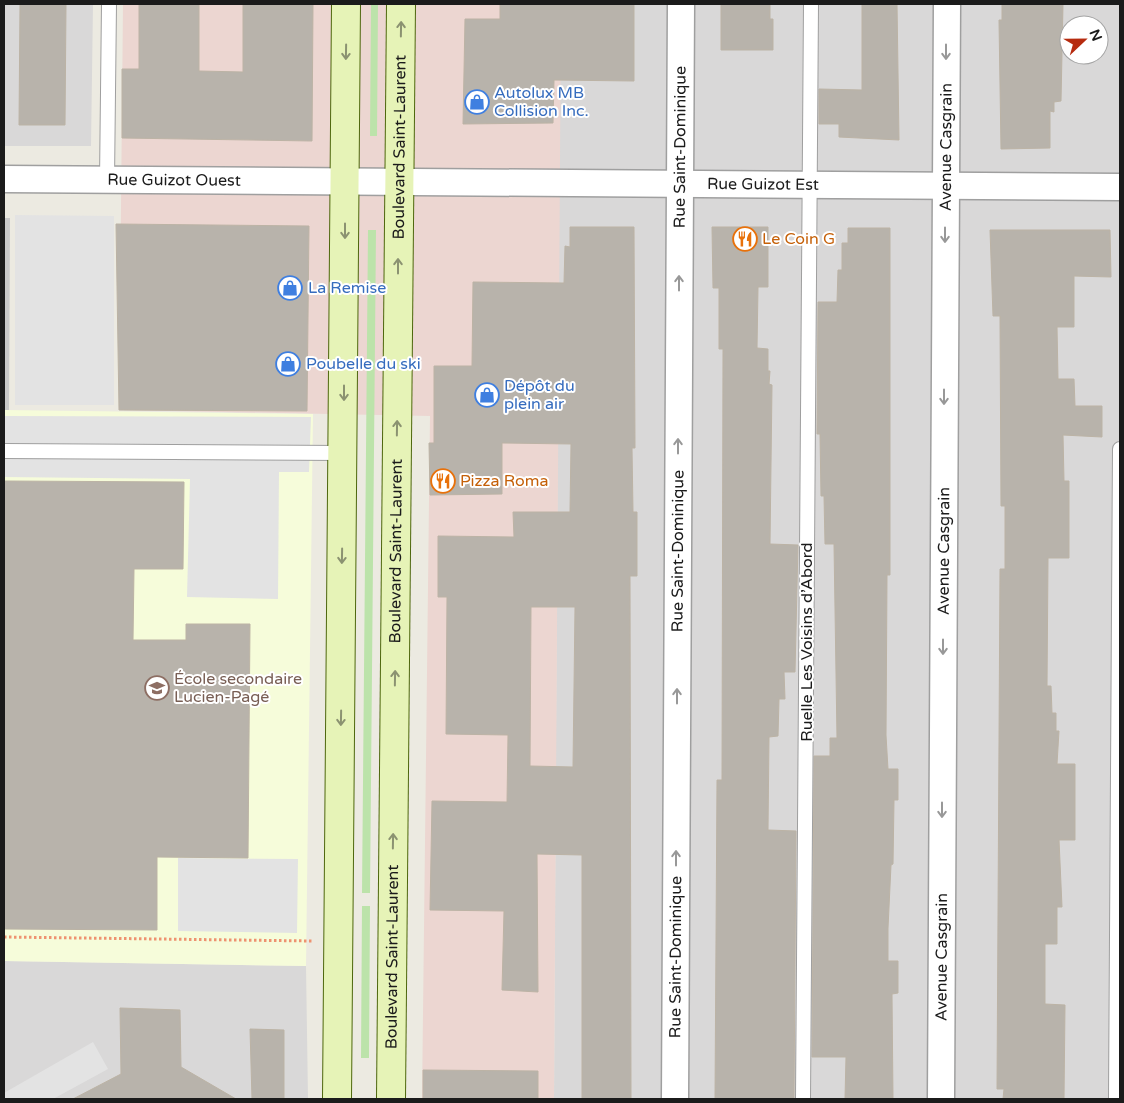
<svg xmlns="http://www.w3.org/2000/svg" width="1124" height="1103" font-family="'Varela Round',sans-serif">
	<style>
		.residential { fill: #d9d8d8; fill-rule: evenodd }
		.commercial { fill: #ecd6d1 }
		.education { fill: #f6fcda }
		.religious { fill: #c9c9c9 }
		.grass { fill: #bce3aa }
		.parking { fill: #e3e3e3 }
		.building { fill: #b8b3ab; stroke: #bcb3a5; fill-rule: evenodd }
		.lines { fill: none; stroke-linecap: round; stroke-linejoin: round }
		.lane-casing { stroke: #9f9f9f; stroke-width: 16 }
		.street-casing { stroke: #9f9f9f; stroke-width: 29 }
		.secondary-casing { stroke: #4e670d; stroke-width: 30 }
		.path { stroke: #ee9270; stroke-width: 3; stroke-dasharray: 2.5 2.5; stroke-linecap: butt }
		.lane { stroke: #fff; stroke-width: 14 }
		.street { stroke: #fff; stroke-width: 26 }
		.secondary { stroke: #e6f3b7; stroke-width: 28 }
		.oneway { stroke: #8b9271 }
		.oneway2 { stroke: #989898 }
		.labels { text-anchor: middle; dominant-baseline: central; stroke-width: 4; stroke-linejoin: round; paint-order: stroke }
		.shop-label { font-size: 16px; fill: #366cbe; stroke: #fff; text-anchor: start }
		.street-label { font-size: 16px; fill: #1b1b1b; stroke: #fff }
		.food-label { font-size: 16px; fill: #c56008; stroke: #fff; text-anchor: start }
		.education-label { font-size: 16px; fill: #785e54; stroke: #fff; text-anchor: start }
	</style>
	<rect width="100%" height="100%" fill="#eceae1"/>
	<path class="residential" d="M4,4H93L91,146H4Z
		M560,4H1120V1099H554ZM1069,25H1099V55H1069Z
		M4,961L306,966L308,1099H4Z"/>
	<path class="commercial" d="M123,4H561L554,1099H422L430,416L119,410Z"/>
	<path class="education" d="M4,410L313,414L306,966L4,961Z"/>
	<path class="religious" d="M4,218H10L9,410H4Z"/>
	<path class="grass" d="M371,4H378L377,136H370Z
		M368,230H376L370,893H362Z
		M362,906H370L369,1058H361Z"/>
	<path class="parking" d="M15,215L114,216V405H15Z
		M4,416L311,417L309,472H279L278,599L187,597L190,479L4,477Z
		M178,858L298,859L297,933L178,931Z
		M93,1042L108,1069L53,1099H4V1093Z"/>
	<path class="building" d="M20,4H66L65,125H19Z
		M139,4H199V71L243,72V4H313L312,141L122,138V69H139Z
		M500,4H634V81L554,80L553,123L463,124L465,19H500Z
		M721,4H770V19H773V50H721Z
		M862,4H897L899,140L839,137V124H819V89L862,90Z
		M1002,4H1063L1061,101L1054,102V112L1050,111V148L1001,149L999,20H1002Z
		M116,224L309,226L307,411L119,410Z
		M570,227H634L635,448H632L633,512H637V576H630L631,1099H582V855L537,854L538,992L502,990L504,911L430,910L432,801L507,802L508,735L446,734L447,597H438V536L514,537L513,512H570L571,444L502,443V494L430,495L429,443H434V366H472L473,282L564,283L565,246L570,247ZM531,607H575L573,767L530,766Z
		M712,227H768V287H758L757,348L768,349V371H770L769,384L772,385L770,544L798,545L795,672H784L785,699H779L778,736L769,737L768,830L796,831L794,1099H715L717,780H722L723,349H719V288H713Z
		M848,228H890V575H887L886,735L888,769H898V800H894L893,864L891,865L888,928V961H898V993L892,994L893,1099H845L846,1057H812L814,756H830V738H837L834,544H825L824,496H821L820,434H817L818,302H837L838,270H842V243H848Z
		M990,230H1110L1111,277L1074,276V327H1057L1058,379H1074L1075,406H1102V437L1063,435L1064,481H1069V558H1048L1047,686H1051L1052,713H1056V731H1059L1057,764H1075V840H1059L1062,907H1057V944H1045V1004L1065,1005L1064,1099H1003L1004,1089H997L1000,569H1005V506H1001L1000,316H993Z
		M4,481L184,482L183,569H134L133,640H186V624H250L248,858L157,857V930L4,929Z
		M120,1008L180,1010L181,1067L236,1099H73L121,1074Z
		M250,1029L284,1030V1099H252Z
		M423,1070L538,1071V1099H423Z"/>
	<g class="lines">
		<g class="lane-casing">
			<path id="lane" d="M107,180L109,4
				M4,451L343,453
				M803,1099L811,4
				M1116,1099L1120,449"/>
		</g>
		<g class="street-casing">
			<g id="street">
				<path id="s1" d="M4,179L1120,187"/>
				<path id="s2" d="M675,1099L681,4"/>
				<path id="s3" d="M941,1099L947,4"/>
			</g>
		</g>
		<g class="secondary-casing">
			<g id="secondary">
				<path d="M337,1099L346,4"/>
				<path id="s4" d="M391,1099L401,4"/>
			</g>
		</g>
		<path class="path" d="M4,937L312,941"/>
		<use href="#lane" class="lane"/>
		<use href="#street" class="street"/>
		<use href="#secondary" class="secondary"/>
	</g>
	<defs><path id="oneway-shaft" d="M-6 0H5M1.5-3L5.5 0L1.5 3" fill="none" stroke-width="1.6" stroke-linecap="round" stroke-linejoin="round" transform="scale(1.25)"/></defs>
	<g class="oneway">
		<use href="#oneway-shaft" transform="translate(401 29) rotate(-89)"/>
		<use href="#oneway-shaft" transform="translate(346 52) rotate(91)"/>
		<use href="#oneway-shaft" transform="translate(345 231) rotate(90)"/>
		<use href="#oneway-shaft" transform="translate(398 266) rotate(-90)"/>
		<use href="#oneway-shaft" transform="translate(344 393) rotate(90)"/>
		<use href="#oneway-shaft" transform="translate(397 428) rotate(-89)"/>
		<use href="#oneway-shaft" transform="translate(342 556) rotate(91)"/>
		<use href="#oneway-shaft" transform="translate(395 678) rotate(-89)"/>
		<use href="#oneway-shaft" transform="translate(341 718) rotate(91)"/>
		<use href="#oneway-shaft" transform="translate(393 841) rotate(-89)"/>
	</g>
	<g class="oneway2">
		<use href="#oneway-shaft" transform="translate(946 52) rotate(90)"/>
		<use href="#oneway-shaft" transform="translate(945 235) rotate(90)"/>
		<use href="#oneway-shaft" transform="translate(679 283) rotate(-90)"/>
		<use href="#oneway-shaft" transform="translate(944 397) rotate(90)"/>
		<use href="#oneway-shaft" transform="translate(678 446) rotate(-90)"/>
		<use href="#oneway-shaft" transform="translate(943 647) rotate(90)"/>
		<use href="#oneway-shaft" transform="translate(677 696) rotate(-90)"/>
		<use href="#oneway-shaft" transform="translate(942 810) rotate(90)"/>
		<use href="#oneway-shaft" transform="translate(676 858) rotate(-90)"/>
	</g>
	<defs>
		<g id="shop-ring" transform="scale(1.25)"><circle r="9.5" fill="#fff" stroke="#3f7fe0" stroke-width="1.5"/><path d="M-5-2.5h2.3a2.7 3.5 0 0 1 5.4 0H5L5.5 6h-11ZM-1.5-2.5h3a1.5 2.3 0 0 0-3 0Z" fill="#3f7fe0"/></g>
		<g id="restaurant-ring" transform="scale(1.25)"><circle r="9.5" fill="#fff" stroke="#e8710a" stroke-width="1.5"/><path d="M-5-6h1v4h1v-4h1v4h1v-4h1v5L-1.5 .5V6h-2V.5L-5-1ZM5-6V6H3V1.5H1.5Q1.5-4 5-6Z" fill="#e8710a"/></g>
		<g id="school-ring" transform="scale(1.25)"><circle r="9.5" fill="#fff" stroke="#8d6e63" stroke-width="1.5"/><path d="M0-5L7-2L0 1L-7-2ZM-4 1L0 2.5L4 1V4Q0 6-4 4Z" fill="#8d6e63"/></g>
	</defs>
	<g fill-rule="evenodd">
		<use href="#shop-ring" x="477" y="102"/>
		<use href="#restaurant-ring" x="745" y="239"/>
		<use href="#shop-ring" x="290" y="288"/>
		<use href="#shop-ring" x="288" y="364"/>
		<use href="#shop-ring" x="487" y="395"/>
		<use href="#restaurant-ring" x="443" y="481"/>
		<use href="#school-ring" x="157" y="688"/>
	</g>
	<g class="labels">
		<g class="shop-label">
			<text x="494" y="93">Autolux MB<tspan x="494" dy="18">Collision Inc.</tspan></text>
			<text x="308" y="288">La Remise</text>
			<text x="306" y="364">Poubelle du ski</text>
			<text x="504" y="386">Dépôt du<tspan x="504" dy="18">plein air</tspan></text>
		</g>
		<g class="street-label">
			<text stroke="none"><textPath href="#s4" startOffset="952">Boulevard Saint-Laurent</textPath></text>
			<text stroke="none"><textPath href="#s2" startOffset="952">Rue Saint-Dominique</textPath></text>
			<text stroke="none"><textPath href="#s3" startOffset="952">Avenue Casgrain</textPath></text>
			<text stroke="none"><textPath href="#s1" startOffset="170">Rue Guizot Ouest</textPath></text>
			<text stroke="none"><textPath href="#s1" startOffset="759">Rue Guizot Est</textPath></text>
			<text stroke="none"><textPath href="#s4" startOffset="548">Boulevard Saint-Laurent</textPath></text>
			<text stroke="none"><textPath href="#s2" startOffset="548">Rue Saint-Dominique</textPath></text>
			<text stroke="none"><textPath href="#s3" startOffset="548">Avenue Casgrain</textPath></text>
			<text transform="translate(807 642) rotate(-90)">Ruelle Les Voisins d’Abord</text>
			<text stroke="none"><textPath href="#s4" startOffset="142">Boulevard Saint-Laurent</textPath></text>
			<text stroke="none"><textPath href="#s2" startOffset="142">Rue Saint-Dominique</textPath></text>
			<text stroke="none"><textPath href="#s3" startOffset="142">Avenue Casgrain</textPath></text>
		</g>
		<g class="food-label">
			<text x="762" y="239">Le Coin G</text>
			<text x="460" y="481">Pizza Roma</text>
		</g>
		<g class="education-label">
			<text x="174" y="679">École secondaire<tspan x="174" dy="18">Lucien-Pagé</tspan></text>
		</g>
	</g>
	<rect width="1124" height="1103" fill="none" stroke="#1b1b1b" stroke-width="10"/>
	<g transform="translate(1084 40) rotate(68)"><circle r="24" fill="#ffffff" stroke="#a4a4a4"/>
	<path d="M0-4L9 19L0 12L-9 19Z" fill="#b62b0f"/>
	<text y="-8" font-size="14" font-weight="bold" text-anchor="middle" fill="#1b1b1b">N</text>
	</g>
</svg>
